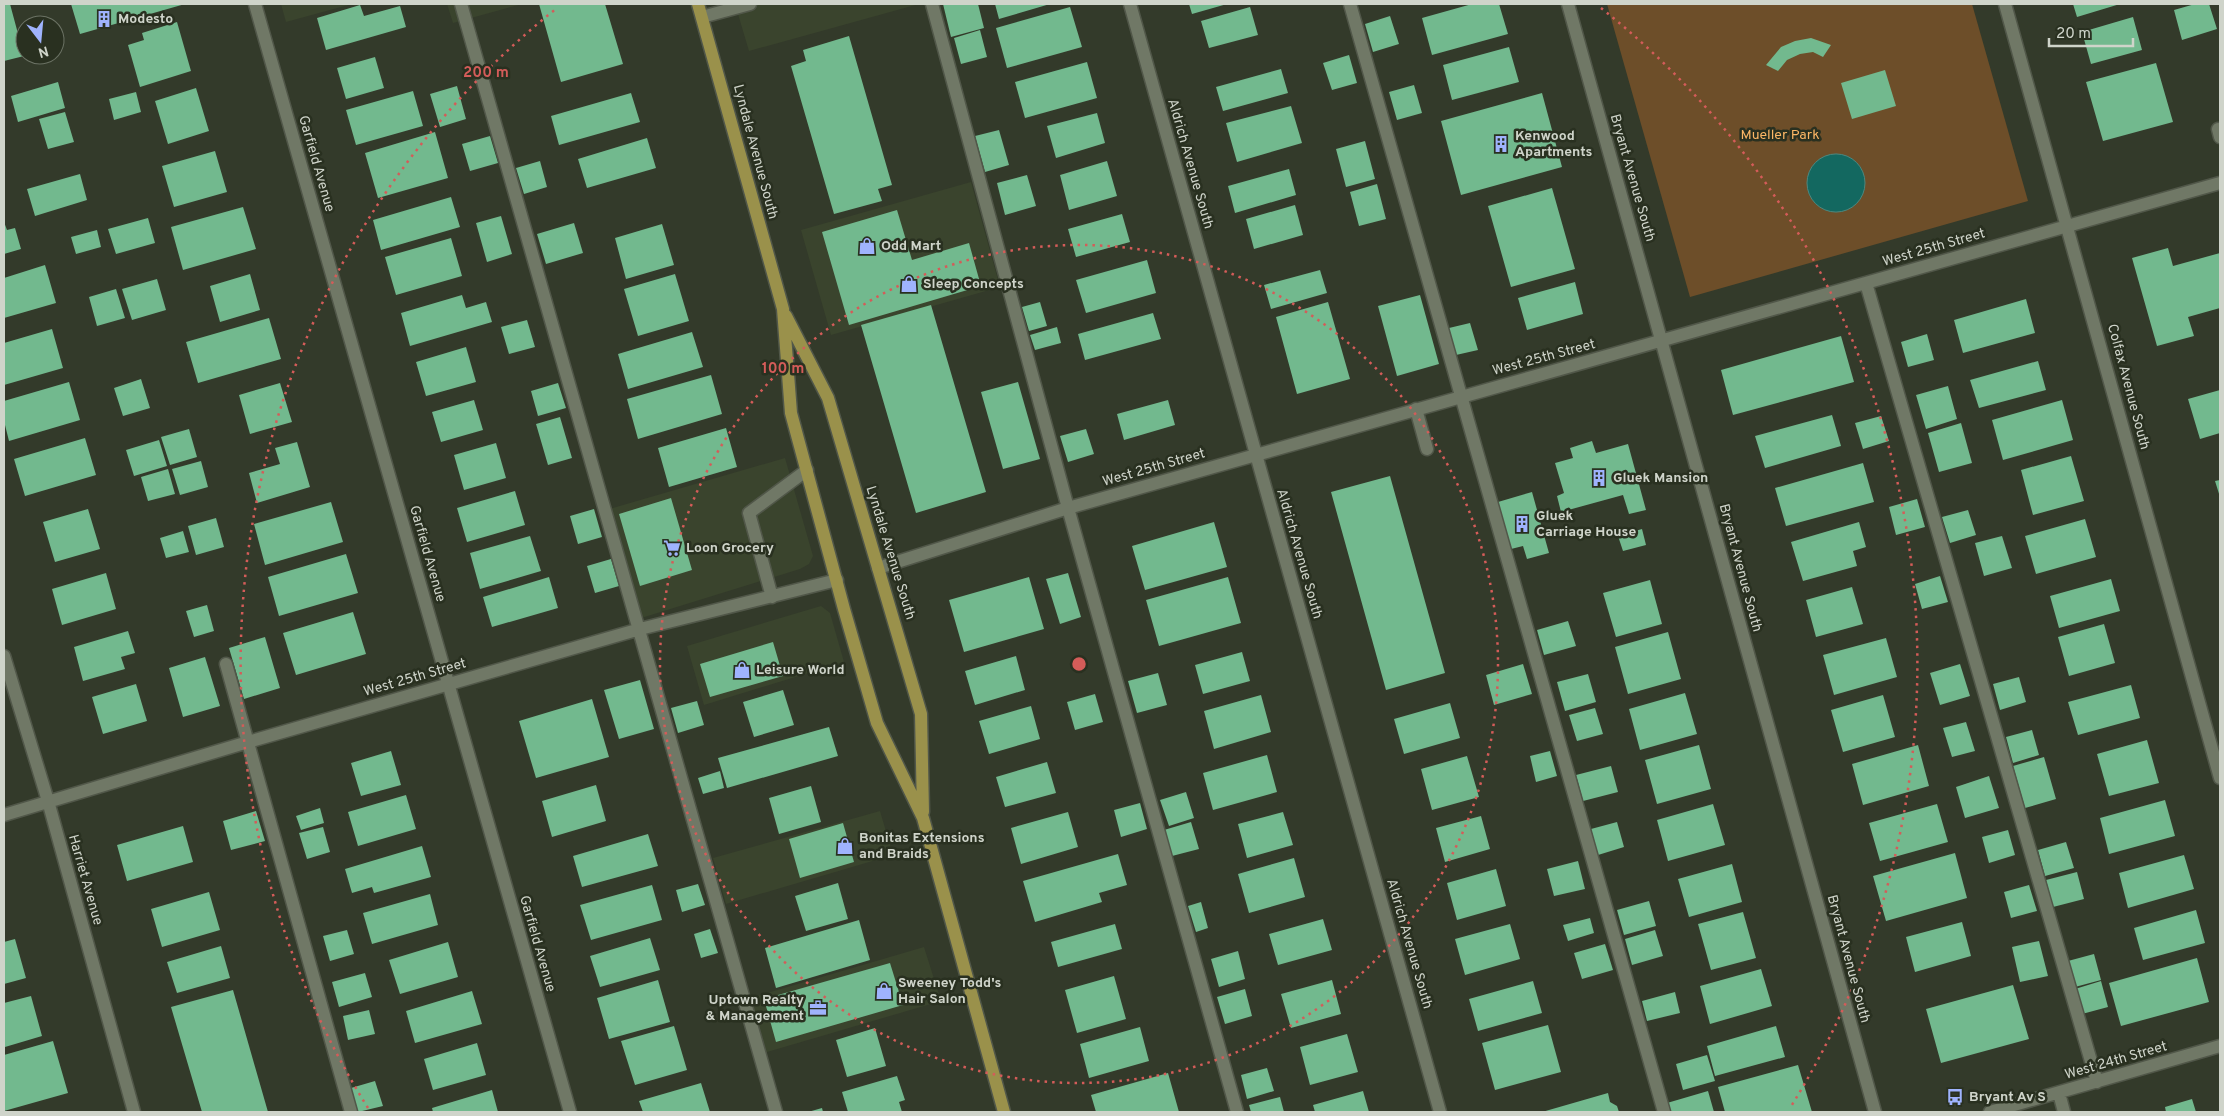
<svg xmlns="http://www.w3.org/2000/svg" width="2224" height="1116" font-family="Overpass,sans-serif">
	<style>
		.built { fill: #3a442d }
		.green { fill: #6d4e29 }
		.water { fill: #136860; stroke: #4b8880 }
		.building { fill: #72b98e }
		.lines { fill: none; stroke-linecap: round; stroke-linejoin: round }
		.minor-casing { stroke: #515749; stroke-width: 15 }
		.major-casing { stroke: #515749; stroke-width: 15 }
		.minor { stroke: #707866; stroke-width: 12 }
		.major { stroke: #9a914b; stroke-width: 12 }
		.ring { fill: none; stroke: #d45c59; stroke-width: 2.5; stroke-dasharray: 2.5 5 }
		.labels { text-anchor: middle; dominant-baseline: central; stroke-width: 5; stroke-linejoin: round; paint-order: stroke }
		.poi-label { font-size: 14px; font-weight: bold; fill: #cfd4ca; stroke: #293020; text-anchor: start }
		.park-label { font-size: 14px; fill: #fbb665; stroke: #293020 }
		.street-label { font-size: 14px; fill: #cfd4ca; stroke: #293020 }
		.centre { fill: #d45c59; stroke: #293020; stroke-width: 2.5 }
		.ring-label { font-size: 15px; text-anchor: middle; font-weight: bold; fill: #d45c59; stroke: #293020; stroke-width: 5; stroke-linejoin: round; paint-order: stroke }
	</style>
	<rect width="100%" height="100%" fill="#333a2a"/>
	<path class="built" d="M281,4H352L286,22Z
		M447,4H522L453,23Z
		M735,4H919L749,51Z
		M971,182L1000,287L831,335L801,230Z
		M785,458L813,556L809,564L800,569L638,619L606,510Z
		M821,606L830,613L844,662L704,705L687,646Z
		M880,811L893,855L726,904L713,858Z
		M924,947L941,1001L757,1055L740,1001Z"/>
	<path class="green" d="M1607,4H1972L2028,201L1690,297Z"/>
	<path class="water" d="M1807 183a29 29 0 1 1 58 0a29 29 0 1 1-58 0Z"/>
	<path class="building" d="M4,4H10L24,56L4,61Z
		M71,4H185L80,34Z
		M539,4H605L623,64L561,82Z
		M943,4H978L984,28L951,37Z
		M995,4H1050L999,19Z
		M1189,4H1227L1192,14Z
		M1472,4H1499L1508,34L1432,55L1422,18Z
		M2073,4H2120L2077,17Z
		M2195,4H2209L2217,29L2182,40L2174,10Z
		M360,5L364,16L400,6L406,27L326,50L317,18Z
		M1070,7L1082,47L1007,68L996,28Z
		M1250,7L1258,35L1209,48L1201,21Z
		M1390,16L1399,44L1373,52L1365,24Z
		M2133,17L2142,50L2091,64L2082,32Z
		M177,22L191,71L140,87L128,45L144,40L142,33Z
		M980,30L987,57L961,64L954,38Z
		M849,36L892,185L878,189L882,201L834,214L791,66L806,61L803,50Z
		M1811,38L1831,45L1823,57L1813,52L1800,54L1787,60L1778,71L1766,65L1781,47L1795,41Z
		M1509,47L1519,82L1452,100L1443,65Z
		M1349,55L1357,83L1332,90L1323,63Z
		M375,57L384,88L346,99L337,68Z
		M1087,62L1097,98L1025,118L1015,82Z
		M2156,63L2173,122L2103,141L2086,82Z
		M1281,69L1288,93L1223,111L1216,87Z
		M1885,70L1896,106L1852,119L1841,83Z
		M58,82L65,108L18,122L11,96Z
		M1414,85L1422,113L1397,120L1389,92Z
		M457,86L466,119L440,127L430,94Z
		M196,88L209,131L168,144L155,101Z
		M413,91L423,126L356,145L346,110Z
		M136,92L141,112L114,120L109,99Z
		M631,93L640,122L559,145L551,116Z
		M1542,93L1562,167L1461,195L1441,121Z
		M1291,106L1302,143L1237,162L1226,123Z
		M65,112L74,142L48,149L39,119Z
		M1097,113L1105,143L1056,158L1047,126Z
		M999,130L1009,165L985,172L975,136Z
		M435,132L448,178L378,198L365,153Z
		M490,136L498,163L470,171L462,144Z
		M647,138L656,168L587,188L578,159Z
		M1365,141L1375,179L1346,187L1336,149Z
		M215,151L227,192L174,207L162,166Z
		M540,161L547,187L524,194L516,168Z
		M1107,161L1117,196L1069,210L1060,175Z
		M1289,169L1296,195L1235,213L1228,186Z
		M80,174L87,200L35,216L27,189Z
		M1027,175L1036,206L1005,215L997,183Z
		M1377,184L1386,219L1359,226L1350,192Z
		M1552,188L1575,269L1511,287L1488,206Z
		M451,197L460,227L381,250L373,220Z
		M1295,205L1303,235L1254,249L1246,219Z
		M243,207L256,249L183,270L171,227Z
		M897,210L912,260L969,243L981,286L849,325L822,232Z
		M1122,214L1130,242L1076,257L1068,229Z
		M501,216L512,254L487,262L476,223Z
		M148,218L155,243L116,254L108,229Z
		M4,222L7,230L15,228L21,249L4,254Z
		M574,223L583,253L546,264L537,234Z
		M662,224L674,265L626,279L615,238Z
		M97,230L101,247L76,254L71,237Z
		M451,238L462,276L396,295L385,257Z
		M2168,248L2173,266L2220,253V308L2188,317L2194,336L2157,346L2132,258Z
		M1147,260L1156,293L1086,313L1076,280Z
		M45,265L56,303L4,318V278Z
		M1320,270L1327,293L1271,309L1264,285Z
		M250,274L260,310L220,322L210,286Z
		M675,274L689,321L638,336L624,289Z
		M157,279L166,310L132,320L122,289Z
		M1575,282L1583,314L1527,330L1518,298Z
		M116,289L125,318L97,326L89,297Z
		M462,295L466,308L486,302L492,322L410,346L401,313Z
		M1420,295L1439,364L1397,376L1378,306Z
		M2026,299L2035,333L1963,353L1954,320Z
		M1040,302L1047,326L1029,331L1022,307Z
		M1328,302L1350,379L1297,394L1276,317Z
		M931,305L986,492L916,513L861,325Z
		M1153,313L1161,339L1085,360L1078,334Z
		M269,318L281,359L198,383L186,342Z
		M527,320L535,347L509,354L501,327Z
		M1470,323L1478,350L1456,355L1449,328Z
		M1057,327L1061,343L1035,350L1030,335Z
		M52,329L63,368L4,385V343Z
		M692,332L703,367L628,389L618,354Z
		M1927,334L1934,360L1908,367L1901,342Z
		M1841,336L1854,382L1733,415L1721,370Z
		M466,347L476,382L426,396L416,362Z
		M2038,361L2046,390L1979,408L1970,380Z
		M711,375L722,414L638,439L627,399Z
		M141,379L150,408L123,416L114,388Z
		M69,382L80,420L9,441L4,421V401Z
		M1018,382L1040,459L1003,469L981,392Z
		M280,383L292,422L250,434L239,395Z
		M558,383L566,408L538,416L531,391Z
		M1948,386L1957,419L1926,429L1916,395Z
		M2220,390V433L2200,439L2188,399Z
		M474,400L483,430L441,442L432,412Z
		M1168,400L1175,425L1124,440L1117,414Z
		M2062,400L2073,440L2003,460L1992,420Z
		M1832,415L1841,446L1765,468L1755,436Z
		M1881,416L1889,441L1863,449L1855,423Z
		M560,417L572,458L548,465L536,424Z
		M1961,423L1972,463L1939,472L1928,433Z
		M726,428L737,467L669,487L658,448Z
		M189,429L197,457L170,465L161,437Z
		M1086,429L1094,454L1068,462L1060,436Z
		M85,438L96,475L25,496L14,459Z
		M159,440L167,466L134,476L126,450Z
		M1592,441L1596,453L1628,444L1646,510L1629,514L1623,495L1561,512L1557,496L1564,493L1555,463L1573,458L1570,448Z
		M297,442L310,487L257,503L249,473L280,464L275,448Z
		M496,443L506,478L464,490L454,455Z
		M2071,456L2084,501L2033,515L2021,470Z
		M201,461L208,487L180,495L172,469Z
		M1863,463L1874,502L1786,526L1775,488Z
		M168,469L175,494L148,501L141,477Z
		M1390,476L1445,673L1386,690L1331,492Z
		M2220,480V497L2215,481Z
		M515,491L525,525L467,542L457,508Z
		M1532,492L1549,553L1527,559L1523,546L1511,549L1498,502Z
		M671,498L692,570L640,586L619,514Z
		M1917,499L1925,527L1896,535L1889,507Z
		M331,502L343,542L265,565L254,524Z
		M88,509L100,549L55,562L43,522Z
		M594,509L602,537L578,544L570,516Z
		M1968,510L1976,535L1950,543L1942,517Z
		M216,518L224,547L196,555L188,526Z
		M2085,519L2096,557L2036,574L2025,536Z
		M1214,522L1227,567L1145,590L1132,546Z
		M1859,522L1866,547L1853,551L1857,566L1803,581L1791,542Z
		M1642,529L1646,545L1623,551L1618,536Z
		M183,531L189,552L166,558L160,538Z
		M530,536L541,571L480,589L470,553Z
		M2002,536L2012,568L1984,576L1975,543Z
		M346,554L358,593L279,616L268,577Z
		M611,559L619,586L595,593L587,566Z
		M106,573L116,609L62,625L52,589Z
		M1068,573L1081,617L1060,624L1046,579Z
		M1940,576L1948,602L1922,609L1915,584Z
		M549,577L558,608L492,627L483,597Z
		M1029,577L1044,629L964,652L949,600Z
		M1228,577L1241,623L1159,646L1146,600Z
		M2111,579L2120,611L2059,628L2050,596Z
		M1650,580L1662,624L1616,637L1603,593Z
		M1852,587L1863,624L1816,637L1806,600Z
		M207,605L214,631L194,637L186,611Z
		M353,612L366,654L296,675L283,633Z
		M1568,621L1576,646L1544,655L1537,630Z
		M2104,624L2115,663L2069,676L2058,637Z
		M128,631L135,653L121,657L125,669L83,681L74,647Z
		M1668,632L1681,679L1628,694L1615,647Z
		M265,637L280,688L244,699L229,648Z
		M1886,638L1897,677L1834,695L1823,655Z
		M773,642L783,676L710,697L700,664Z
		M1242,652L1250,681L1203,694L1195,665Z
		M1016,656L1025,690L975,705L965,671Z
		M205,657L220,706L183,717L169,668Z
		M1523,664L1532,694L1494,705L1486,675Z
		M1960,664L1970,696L1940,705L1930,673Z
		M1158,673L1167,705L1137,713L1128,681Z
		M1588,674L1596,702L1565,711L1557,682Z
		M2019,677L2026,702L2000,710L1993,684Z
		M640,680L654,729L619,739L604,690Z
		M136,684L147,721L103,734L92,697Z
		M2131,685L2140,718L2078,735L2068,702Z
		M783,690L794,725L754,737L743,702Z
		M1685,693L1697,734L1640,750L1629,709Z
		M1095,694L1103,722L1075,730L1067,702Z
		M1261,695L1271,732L1214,749L1204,711Z
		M1883,695L1895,737L1843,752L1831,710Z
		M592,699L609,757L536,778L519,721Z
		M697,701L704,725L678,733L671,708Z
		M1450,703L1460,738L1404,754L1394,719Z
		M1031,706L1040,739L989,754L979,721Z
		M1595,708L1603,734L1577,741L1569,715Z
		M1966,722L1975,751L1952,757L1943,728Z
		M829,727L838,756L727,788L718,758Z
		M2032,730L2039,755L2013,763L2006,737Z
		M2147,740L2159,783L2109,796L2097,754Z
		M1699,745L1711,789L1657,804L1645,760Z
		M1918,745L1929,786L1863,805L1852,764Z
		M391,751L401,785L361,796L351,763Z
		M1550,751L1557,776L1536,782L1530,756Z
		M1267,755L1277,792L1213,810L1203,773Z
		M1467,756L1479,797L1432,810L1421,769Z
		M2044,757L2056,799L2025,808L2013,766Z
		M1047,762L1056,793L1005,807L996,777Z
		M1611,766L1618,792L1583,801L1576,775Z
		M720,771L724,788L703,794L698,778Z
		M1989,776L1999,808L1965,818L1956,787Z
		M596,785L606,821L552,837L542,801Z
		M811,786L821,822L779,834L769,798Z
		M1186,792L1194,818L1169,826L1160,800Z
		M406,795L416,829L358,846L348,812Z
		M2165,800L2175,836L2109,854L2100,818Z
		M1140,803L1147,829L1121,837L1114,810Z
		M1713,804L1725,845L1668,861L1657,820Z
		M1937,804L1948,842L1880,861L1869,823Z
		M320,808L324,823L301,830L296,816Z
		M256,811L265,841L231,850L223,821Z
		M1068,812L1078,847L1021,864L1011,828Z
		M1283,812L1293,845L1247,858L1238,824Z
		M1481,816L1490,849L1445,862L1436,828Z
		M1191,822L1199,849L1172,856L1164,830Z
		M1617,822L1624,847L1598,855L1591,829Z
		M843,823L854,862L800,878L789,839Z
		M183,826L193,862L127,881L117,845Z
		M323,827L330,852L307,859L299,833Z
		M2008,830L2015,855L1989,863L1982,837Z
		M648,834L658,866L582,887L573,856Z
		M2066,842L2074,868L2045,876L2038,850Z
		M422,846L431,877L374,893L372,887L352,893L345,869Z
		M1955,853L1967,898L1886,921L1873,876Z
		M1118,854L1127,885L1099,893L1102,902L1035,922L1023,881Z
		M2184,855L2194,889L2128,908L2119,873Z
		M1294,858L1305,897L1249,913L1238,874Z
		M1578,861L1585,889L1554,896L1547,869Z
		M1732,864L1742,902L1689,917L1678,879Z
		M1496,869L1506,906L1457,920L1447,883Z
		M2077,872L2084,899L2053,907L2046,880Z
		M838,883L848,919L806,931L795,896Z
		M698,884L705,905L682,912L676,890Z
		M652,885L662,920L591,940L580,905Z
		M2029,885L2037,911L2011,918L2004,892Z
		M209,892L220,930L162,947L151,909Z
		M430,894L438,925L372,944L363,913Z
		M1649,901L1656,926L1624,935L1617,910Z
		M1201,902L1208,928L1196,932L1188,906Z
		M2196,910L2205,943L2143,960L2134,928Z
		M1743,912L1756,958L1711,970L1698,924Z
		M1590,918L1594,933L1568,941L1563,925Z
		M1323,919L1332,950L1278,965L1269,934Z
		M859,920L870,960L776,988L765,948Z
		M1962,922L1971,956L1915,972L1906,937Z
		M1115,924L1122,949L1058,967L1051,942Z
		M1510,924L1520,959L1465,975L1455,939Z
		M710,929L718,953L701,958L694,934Z
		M347,930L354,954L330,961L323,936Z
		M1655,930L1663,956L1632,965L1625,939Z
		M650,938L660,970L600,987L590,956Z
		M15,939L26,978L4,984V942Z
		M2039,941L2048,976L2020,982L2012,947Z
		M448,942L458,977L400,994L389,960Z
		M1605,944L1613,970L1582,979L1574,953Z
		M221,946L230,978L177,993L167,962Z
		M1238,951L1245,979L1219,987L1211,959Z
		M2094,954L2101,980L2075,987L2068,961Z
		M2197,958L2209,1002L2121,1026L2109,983Z
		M890,963L903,1005L776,1042L764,999Z
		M1761,969L1772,1006L1710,1024L1700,986Z
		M365,973L372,997L339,1007L332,982Z
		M1114,976L1126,1019L1077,1033L1065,990Z
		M658,980L670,1022L609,1039L597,998Z
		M1332,980L1341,1014L1291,1028L1281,994Z
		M1533,981L1542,1013L1478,1031L1469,999Z
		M2101,981L2108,1007L2082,1014L2075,989Z
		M2013,985L2029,1039L1941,1063L1926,1009Z
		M1245,989L1252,1016L1225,1024L1217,997Z
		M233,990L268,1112H202L171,1007Z
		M472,991L482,1024L415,1043L406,1011Z
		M1675,992L1680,1013L1647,1021L1642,1001Z
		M31,996L42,1036L5,1047L4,1003Z
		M369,1010L375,1034L348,1040L343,1016Z
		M1548,1025L1561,1072L1495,1090L1482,1043Z
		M674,1026L687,1070L635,1085L621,1041Z
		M1776,1026L1785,1057L1715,1076L1707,1046Z
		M1140,1027L1149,1061L1089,1078L1080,1044Z
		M875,1028L886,1066L847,1077L836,1040Z
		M1347,1034L1358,1072L1310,1085L1300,1047Z
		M53,1041L68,1093L4,1111V1055Z
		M477,1043L486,1075L433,1090L424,1059Z
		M1707,1055L1715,1081L1683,1090L1676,1064Z
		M1798,1065L1812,1112H1725L1718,1087Z
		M1267,1068L1274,1091L1247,1099L1241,1075Z
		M1168,1073L1179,1112H1096L1091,1095Z
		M897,1076L905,1100L899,1102L902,1112H848L842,1092Z
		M375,1081L383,1106L358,1112L351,1088Z
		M701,1083L710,1112H643L639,1101Z
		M492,1090L498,1112H433L432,1108Z
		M1363,1091L1369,1112H1315L1313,1105Z
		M1708,1091L1714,1112H1670L1667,1103Z
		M1608,1093L1610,1102L1617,1106L1619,1112H1542Z
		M1280,1097L1284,1112H1251L1249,1105Z
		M2192,1099L2196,1112H2166L2165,1107Z
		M822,1108L823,1112H808Z"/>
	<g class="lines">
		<g class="minor-casing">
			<path id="minor" d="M255,4L570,1112
				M461,4L776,1112
				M932,4L1068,508L1237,1112
				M1130,4L1440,1112
				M1350,4L1664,1112
				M1568,4L1875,1112
				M2005,4L2220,778
				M702,17L750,4
				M2218,129L2220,137
				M1866,283L2097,1082
				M1416,409L1427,449
				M878,568L1068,508L2220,183
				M772,597L749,513L807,470
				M4,656L48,801L134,1112
				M226,664L351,1112
				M4,815L248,742L640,629L837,580
				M2059,1093L2064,1112
				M1990,1112L2220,1046"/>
		</g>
		<g class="major-casing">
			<path id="major" d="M698,4L783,309L791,413L844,609L877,723L923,818L1004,1112
				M786,316L828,398L921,714L923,812"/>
		</g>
		<use href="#minor" class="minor"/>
		<use href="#major" class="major"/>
	</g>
	<g class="ring">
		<circle cx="1079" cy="664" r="419"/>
		<path d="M368 1108A838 838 0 0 1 557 8M1601 8A838 838 0 0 1 1790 1108"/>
	</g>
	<defs>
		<g id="building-bare" transform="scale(1.35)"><path d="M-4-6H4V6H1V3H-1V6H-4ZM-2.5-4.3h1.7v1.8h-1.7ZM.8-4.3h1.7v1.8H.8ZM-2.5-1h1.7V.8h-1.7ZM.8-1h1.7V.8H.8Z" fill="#9fb3fd" stroke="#293020" stroke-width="2.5" paint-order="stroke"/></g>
		<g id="shop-bare" transform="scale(1.35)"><path d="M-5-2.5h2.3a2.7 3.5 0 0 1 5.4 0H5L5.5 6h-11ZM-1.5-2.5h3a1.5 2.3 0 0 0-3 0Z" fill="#9fb3fd" stroke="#293020" stroke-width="2.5" paint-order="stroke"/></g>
		<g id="supermarket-bare" transform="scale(1.35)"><path d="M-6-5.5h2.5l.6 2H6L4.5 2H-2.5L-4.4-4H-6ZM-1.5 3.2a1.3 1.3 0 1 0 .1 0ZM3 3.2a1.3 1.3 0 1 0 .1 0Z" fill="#9fb3fd" stroke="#293020" stroke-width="2.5" paint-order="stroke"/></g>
		<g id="office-bare" transform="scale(1.35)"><path d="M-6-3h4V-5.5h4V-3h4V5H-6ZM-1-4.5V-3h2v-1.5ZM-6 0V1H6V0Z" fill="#9fb3fd" stroke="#293020" stroke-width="2.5" paint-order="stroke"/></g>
		<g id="bus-bare" transform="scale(1.35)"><path d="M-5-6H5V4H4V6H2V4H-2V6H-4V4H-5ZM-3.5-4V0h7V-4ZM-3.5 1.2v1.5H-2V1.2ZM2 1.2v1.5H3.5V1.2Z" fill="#9fb3fd" stroke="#293020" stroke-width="2.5" paint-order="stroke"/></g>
	</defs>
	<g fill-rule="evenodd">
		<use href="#building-bare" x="104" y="19"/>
		<use href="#building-bare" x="1501" y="144"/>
		<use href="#shop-bare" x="867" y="246"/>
		<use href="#shop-bare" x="909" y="284"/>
		<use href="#building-bare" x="1599" y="478"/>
		<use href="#building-bare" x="1522" y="524"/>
		<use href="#supermarket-bare" x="672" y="548"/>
		<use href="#shop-bare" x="742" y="670"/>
		<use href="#shop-bare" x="845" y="846"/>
		<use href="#shop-bare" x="884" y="991"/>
		<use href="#office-bare" x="818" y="1008"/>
		<use href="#bus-bare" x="1955" y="1097"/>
	</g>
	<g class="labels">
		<g class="poi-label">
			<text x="118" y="19">Modesto</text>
			<text x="1515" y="136">Kenwood<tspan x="1515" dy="16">Apartments</tspan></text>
			<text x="881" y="246">Odd Mart</text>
			<text x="923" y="284">Sleep Concepts</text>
			<text x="1613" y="478">Gluek Mansion</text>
			<text x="1536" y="516">Gluek<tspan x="1536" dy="16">Carriage House</tspan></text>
			<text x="686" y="548">Loon Grocery</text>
			<text x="756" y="670">Leisure World</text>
			<text x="859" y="838">Bonitas Extensions<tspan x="859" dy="16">and Braids</tspan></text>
			<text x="898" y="983">Sweeney Todd's<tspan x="898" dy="16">Hair Salon</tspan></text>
			<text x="804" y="1000" text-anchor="end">Uptown Realty<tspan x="804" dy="16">&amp; Management</tspan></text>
			<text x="1969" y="1097">Bryant Av S</text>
		</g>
		<g class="park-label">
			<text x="1780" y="135">Mueller Park</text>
		</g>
		<g class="street-label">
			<text transform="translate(755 152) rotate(75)">Lyndale Avenue South</text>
			<text transform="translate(316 164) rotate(74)">Garfield Avenue</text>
			<text transform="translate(1190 164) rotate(74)">Aldrich Avenue South</text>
			<text transform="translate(1632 178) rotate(74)">Bryant Avenue South</text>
			<text transform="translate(1934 248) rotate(-16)">West 25th Street</text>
			<text transform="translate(1544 358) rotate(-15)">West 25th Street</text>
			<text transform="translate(2128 387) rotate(75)">Colfax Avenue South</text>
			<text transform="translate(1154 468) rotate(-16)">West 25th Street</text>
			<text transform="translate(890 553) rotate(73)">Lyndale Avenue South</text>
			<text transform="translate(427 554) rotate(74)">Garfield Avenue</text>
			<text transform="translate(1299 554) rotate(74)">Aldrich Avenue South</text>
			<text transform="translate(1740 568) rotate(75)">Bryant Avenue South</text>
			<text transform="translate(415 678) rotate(-16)">West 25th Street</text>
			<text transform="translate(85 880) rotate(74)">Harriet Avenue</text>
			<text transform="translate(537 944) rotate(74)">Garfield Avenue</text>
			<text transform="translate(1409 944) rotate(74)">Aldrich Avenue South</text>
			<text transform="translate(1848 959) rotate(75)">Bryant Avenue South</text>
			<text transform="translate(2116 1061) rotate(-16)">West 24th Street</text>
		</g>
	</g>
	<circle cx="1079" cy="664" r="8" class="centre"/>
	<g class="ring-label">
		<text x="486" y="77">200 m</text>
		<text x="783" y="373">100 m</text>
	</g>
	<rect width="2224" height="1116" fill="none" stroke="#cfd4ca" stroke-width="10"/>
	<g transform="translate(40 40) rotate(164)"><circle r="24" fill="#293020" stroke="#6b7264"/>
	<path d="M0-4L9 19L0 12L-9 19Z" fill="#9fb3fd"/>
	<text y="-8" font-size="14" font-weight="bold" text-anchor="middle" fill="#cfd4ca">N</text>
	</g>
	<path d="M2049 38v8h84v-8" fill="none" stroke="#cfd4ca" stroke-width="2.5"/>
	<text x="2056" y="38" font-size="15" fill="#cfd4ca" stroke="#293020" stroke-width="4" paint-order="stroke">20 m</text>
</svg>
